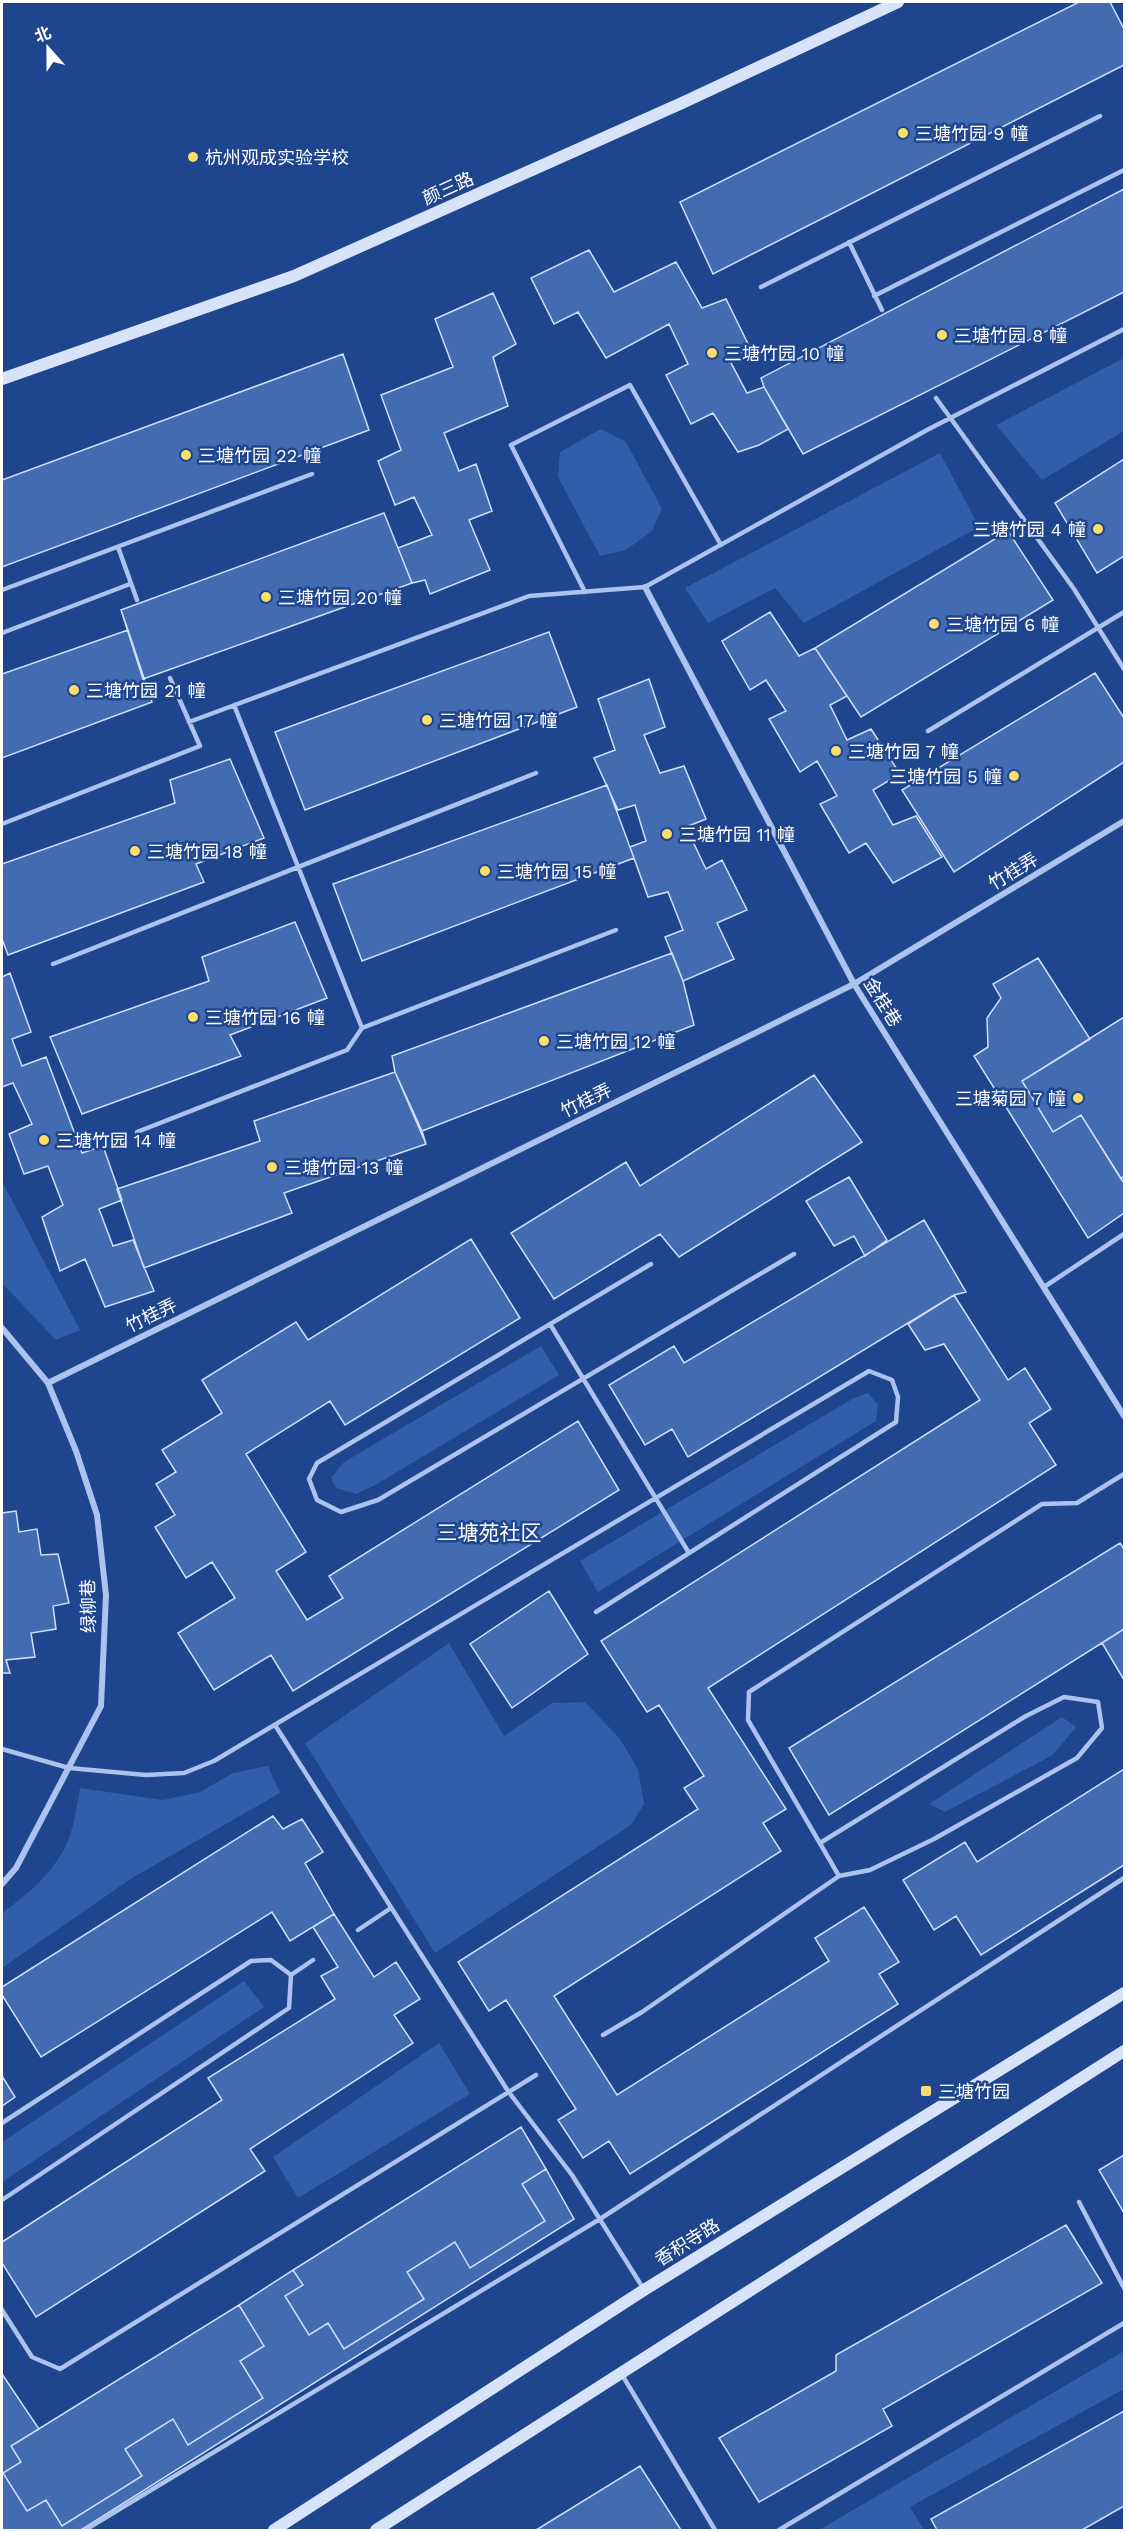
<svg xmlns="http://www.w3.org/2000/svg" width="1126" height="2532" font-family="'Work Sans','Noto Sans SC',sans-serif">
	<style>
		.green { fill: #315daa }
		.building { fill: #426bb2; stroke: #d0dff9; stroke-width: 1.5 }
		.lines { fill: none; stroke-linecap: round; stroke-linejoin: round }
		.lane { stroke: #abc3ed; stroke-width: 4.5 }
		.street { stroke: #abc3ed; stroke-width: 6 }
		.secondary { stroke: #d7e3f9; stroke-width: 12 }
		.poi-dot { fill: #fcdd6a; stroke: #1e458d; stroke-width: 2 }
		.labels { text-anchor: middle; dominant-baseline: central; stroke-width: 5; stroke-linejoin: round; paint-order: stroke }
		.poi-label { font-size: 18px; fill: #fff; stroke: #1e458d; text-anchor: start }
		.street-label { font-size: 18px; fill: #fff; stroke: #1e458d }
		.quarter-label { font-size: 21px; fill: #fff; stroke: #1e458d }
	</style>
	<rect width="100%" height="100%" fill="#1e458d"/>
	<path class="green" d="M1124,358V431L1042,480L996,425Z
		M601,429L626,442L662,509L652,531L626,550L600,556L558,477L560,452Z
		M940,453L979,527L804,623L775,588L708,623L685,588Z
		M2,1181L80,1330L56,1340L2,1283Z
		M541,1346L559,1375L377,1484L356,1494L336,1488L331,1478L344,1462Z
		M868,1393L878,1405L876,1421L598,1592L580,1561L852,1399Z
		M449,1643L504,1736L552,1703L585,1702L620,1739L638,1769L644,1804L631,1825L435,1953L305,1743Z
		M1062,1717L1076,1727L1053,1755L945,1812L929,1804Z
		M268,1766L280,1793L132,1878L2,1968V1913C28,1894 57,1870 69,1838C75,1822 77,1804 80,1788L163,1800L200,1792L233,1773Z
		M244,1981L264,2007L2,2182V2142Z
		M439,2043L470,2094L298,2198L273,2157Z
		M1124,2351V2389L910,2507L924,2530H819Z"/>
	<path class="building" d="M1079,2H1110L1124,29V65L713,274L680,202Z
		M1124,189V292L803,454L764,387L761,378Z
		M589,250L614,292L676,262L702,308L726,299L750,348L729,359L747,393L764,387L788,429L759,445L738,452L713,413L691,424L666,375L688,364L669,324L606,358L578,312L554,324L531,278Z
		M493,293L516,344L493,357L508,406L444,433L459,471L476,464L492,511L469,520L490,570L430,594L425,580L412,583L398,548L432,535L414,497L395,505L378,461L401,450L381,395L453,367L435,319Z
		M343,354L369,430L2,567V480Z
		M1124,459V556L1097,573L1055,503Z
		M384,513L412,583L143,679L152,702L2,758V674L128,630L121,610Z
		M384,513L412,583L143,679L121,610Z
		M1008,531L1053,600L861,717L815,648Z
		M770,612L799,656L815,648L847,696L830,705L847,740L871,729L900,774L873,790L893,825L916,816L942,857L893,883L866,843L849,853L820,804L837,796L817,761L800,772L769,719L786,711L766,680L750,690L722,641Z
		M128,630L152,702L2,758V674Z
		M549,632L577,707L305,810L275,732Z
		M1095,673L1124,718V762L954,872L902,790Z
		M649,679L665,727L644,735L660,773L684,766L706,819L686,827L706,869L722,860L747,910L717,923L734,959L683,981L665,937L683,930L668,892L648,897L630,847L646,841L635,805L618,810L594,758L615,750L598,699Z
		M230,759L264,838L196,864L204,882L8,955L2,939V864L175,803L170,780Z
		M607,785L634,858L362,961L333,884Z
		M295,922L327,998L230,1035L241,1056L82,1114L50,1037L209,981L202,957Z
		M672,953L683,981L694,1025L422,1131L426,1144L284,1193L292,1213L144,1268L117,1189L260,1141L254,1121L395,1072L392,1056Z
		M672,953L683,981L694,1025L422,1131L395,1072L392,1056Z
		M1038,958L1090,1039L1022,1081L1053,1132L1081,1115L1124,1183V1213L1088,1238L974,1056L988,1047L987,1018L1001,998L993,984Z
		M10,973L31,1032L12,1039L22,1066L46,1057L82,1153L103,1146L122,1200L99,1209L113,1246L133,1240L154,1291L105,1307L85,1259L60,1271L42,1217L63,1205L48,1166L24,1174L9,1134L32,1124L13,1083L2,1087V977Z
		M1124,1017V1176L1121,1179L1081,1115L1053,1132L1022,1081Z
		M395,1072L426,1144L284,1193L292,1213L144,1268L117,1189L260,1141L254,1121Z
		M814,1075L862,1142L679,1257L660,1234L554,1299L511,1233L626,1162L640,1186Z
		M849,1177L887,1240L865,1256L854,1236L834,1246L806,1201Z
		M924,1220L966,1292L954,1295L688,1457L672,1429L645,1445L609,1385L674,1346L684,1363Z
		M471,1239L520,1318L345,1425L330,1401L246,1454L306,1552L276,1571L307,1620L343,1598L329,1576L578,1421L619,1490L293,1691L271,1655L214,1690L178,1633L235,1598L212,1562L186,1578L155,1527L175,1515L156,1484L176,1472L162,1450L222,1413L202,1380L296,1322L308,1340Z
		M954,1295L1008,1380L1025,1368L1051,1409L1029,1423L1056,1465L708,1688L786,1809L763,1823L781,1851L554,1996L617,2095L829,1961L815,1938L864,1907L899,1962L879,1974L898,2004L630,2174L609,2141L583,2158L558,2120L576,2109L506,2000L489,2011L458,1962L698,1809L684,1788L704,1776L659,1705L647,1712L601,1641L980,1400L944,1344L925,1350L908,1324Z
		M16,1511L19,1532L37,1529L41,1555L58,1554L69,1603L53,1606L56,1629L31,1633L35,1657L6,1660L10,1673H2V1513Z
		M1120,1543L1124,1549V1629L829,1815L789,1748Z
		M549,1591L588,1654L512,1708L470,1644Z
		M1124,1629V1680L1102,1643Z
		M1124,1769V1865L981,1955L956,1916L934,1930L903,1880L965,1842L977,1862Z
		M273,1816L283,1829L302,1819L323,1852L305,1863L334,1914L290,1941L272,1912L41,2057L2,1995V1987Z
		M334,1914L374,1977L396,1962L420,1999L394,2015L413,2043L250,2149L265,2171L36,2317L2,2263V2242L222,2100L208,2078L335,1999L321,1976L338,1967L313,1927Z
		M2,2076L15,2097L2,2106Z
		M521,2127L546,2169L522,2184L545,2221L470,2268L455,2242L407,2272L424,2299L344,2349L328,2323L309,2335L285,2296L303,2285L293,2270Z
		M1124,2155V2213L1099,2170Z
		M546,2169L574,2219L81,2530H2V2374L39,2429L11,2446L21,2462L3,2473L27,2511L46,2500L62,2526L142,2476L125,2449L173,2419L188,2445L263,2398L240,2361L264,2346L239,2305L293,2270L303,2285L285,2296L309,2335L328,2323L344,2349L424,2299L407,2272L455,2242L470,2268L545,2221L522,2184Z
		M1066,2225L1102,2283L883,2409L892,2426L759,2502L719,2438L836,2371V2355Z
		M239,2305L264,2346L240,2361L263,2398L188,2445L173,2419L125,2449L142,2476L62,2526L46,2500L27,2511L3,2473L21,2462L11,2446Z
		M1124,2411V2506L1082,2530H937L931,2519Z
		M640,2466L681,2530H536Z"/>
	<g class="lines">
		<path class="lane" d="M849,242L882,310
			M761,287L1100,116
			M874,296L1124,170
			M936,398L1074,589L1124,669
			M118,547L137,600
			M2,590L312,474
			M585,592L511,445L630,385L721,545
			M2,633L130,584
			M234,705L362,1028
			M189,722L529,596L645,587L927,430L1124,329
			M928,731L1124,612
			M2,824L200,746L170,678
			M53,964L536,773
			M137,1132L347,1050L362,1028L616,930
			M651,1264L317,1463L309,1479L317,1500L341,1512L378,1500L794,1254
			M1044,1287L1124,1234
			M550,1324L689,1553
			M275,1725L508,2091L572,2175L643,2288
			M2,1749L69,1768L146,1775L184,1773L214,1761L869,1371L892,1380L898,1397L896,1422L596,1612
			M839,1876L748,1720L749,1692L1042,1504L1077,1503L1124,1474
			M358,1930L391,1908
			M291,1975L313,1960
			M603,2035L642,2012L839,1876L870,1870L934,1839L1077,1758L1102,1728L1098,1702L1064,1697L1026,1716L820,1843
			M2,2123L251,1961L271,1960L291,1975L289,2008L2,2200
			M1079,2202L1124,2288
			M2,2310L32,2357L60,2369L536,2075
			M621,2373L715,2530
			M85,2530L600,2219L1124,1878
			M779,2530L1124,2323"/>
		<path class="street" d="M645,587L854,984L1124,1416
			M2,1328L48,1383L76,1451L97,1515L106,1595L101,1706L16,1868L2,1884
			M48,1383L854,984L1124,821"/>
		<path class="secondary" d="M2,379L294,276L682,103L898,2
			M274,2530L644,2290L1124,1993
			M376,2530L1124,2051"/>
	</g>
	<g class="poi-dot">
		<circle cx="903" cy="133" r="6"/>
		<circle cx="193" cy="157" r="6"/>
		<circle cx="942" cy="335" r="6"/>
		<circle cx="712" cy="353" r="6"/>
		<circle cx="186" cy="455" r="6"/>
		<circle cx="1098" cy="529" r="6"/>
		<circle cx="266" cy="597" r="6"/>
		<circle cx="934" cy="624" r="6"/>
		<circle cx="74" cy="690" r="6"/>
		<circle cx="427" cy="720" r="6"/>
		<circle cx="836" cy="751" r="6"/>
		<circle cx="1014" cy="776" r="6"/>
		<circle cx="667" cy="834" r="6"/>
		<circle cx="135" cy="851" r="6"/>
		<circle cx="485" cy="871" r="6"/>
		<circle cx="193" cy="1017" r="6"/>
		<circle cx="544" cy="1041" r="6"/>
		<circle cx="1078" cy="1098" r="6"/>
		<circle cx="44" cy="1140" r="6"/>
		<circle cx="272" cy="1167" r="6"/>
		<rect x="920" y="2085" width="12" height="12" rx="3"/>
	</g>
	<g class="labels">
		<g class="poi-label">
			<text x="915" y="133">三塘竹园 9 幢</text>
			<text x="205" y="157">杭州观成实验学校</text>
			<text x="954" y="335">三塘竹园 8 幢</text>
			<text x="724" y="353">三塘竹园 10 幢</text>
			<text x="198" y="455">三塘竹园 22 幢</text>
			<text x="1086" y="529" text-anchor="end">三塘竹园 4 幢</text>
			<text x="278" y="597">三塘竹园 20 幢</text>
			<text x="946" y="624">三塘竹园 6 幢</text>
			<text x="86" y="690">三塘竹园 21 幢</text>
			<text x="439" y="720">三塘竹园 17 幢</text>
			<text x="848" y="751">三塘竹园 7 幢</text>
			<text x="1002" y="776" text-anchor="end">三塘竹园 5 幢</text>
			<text x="679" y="834">三塘竹园 11 幢</text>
			<text x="147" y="851">三塘竹园 18 幢</text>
			<text x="497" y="871">三塘竹园 15 幢</text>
			<text x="205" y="1017">三塘竹园 16 幢</text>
			<text x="556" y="1041">三塘竹园 12 幢</text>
			<text x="1066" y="1098" text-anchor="end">三塘菊园 7 幢</text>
			<text x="56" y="1140">三塘竹园 14 幢</text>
			<text x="284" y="1167">三塘竹园 13 幢</text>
			<text x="938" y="2091">三塘竹园</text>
		</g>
		<g class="street-label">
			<text transform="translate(448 188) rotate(-24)">颜三路</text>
			<text transform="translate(1013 871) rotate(-31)">竹桂弄</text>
			<text transform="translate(883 1002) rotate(58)">金桂巷</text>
			<text transform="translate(586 1100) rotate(-26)">竹桂弄</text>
			<text transform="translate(151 1315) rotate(-26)">竹桂弄</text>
			<text transform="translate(88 1606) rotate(-91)">绿柳巷</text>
			<text transform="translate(687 2242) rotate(-32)">香积寺路</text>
		</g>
		<g class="quarter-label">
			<text x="489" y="1532">三塘苑社区</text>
		</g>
	</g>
	<rect width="1126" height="2532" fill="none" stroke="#ffffff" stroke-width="6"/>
	<g transform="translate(48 48) rotate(339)" stroke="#1e458d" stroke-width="4.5" paint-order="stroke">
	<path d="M0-4.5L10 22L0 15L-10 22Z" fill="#ffffff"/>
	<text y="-9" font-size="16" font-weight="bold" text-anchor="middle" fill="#ffffff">北</text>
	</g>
</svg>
